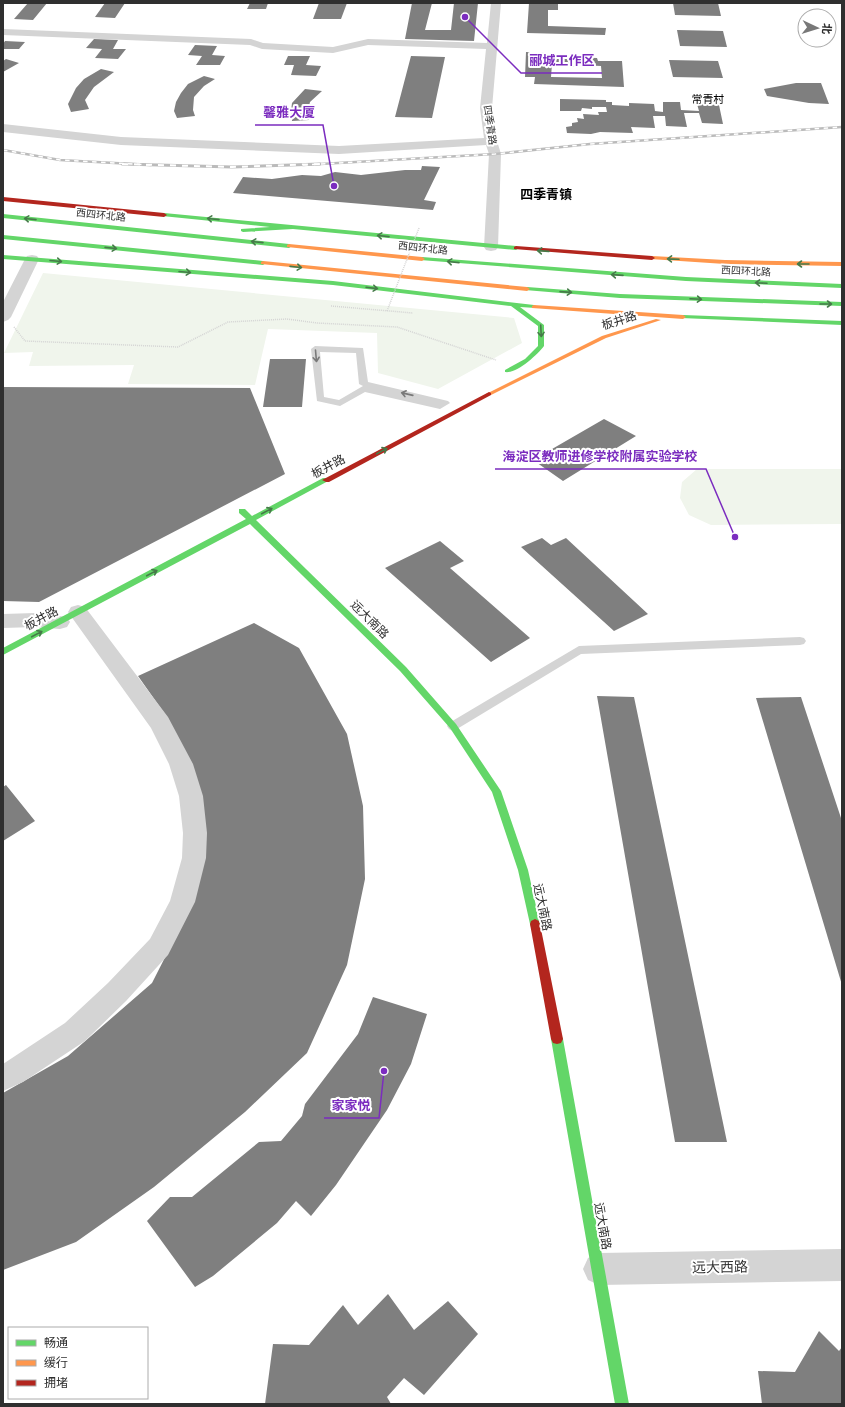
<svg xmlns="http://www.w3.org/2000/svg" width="845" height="1407" font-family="'PT Sans Narrow','Noto Sans SC',sans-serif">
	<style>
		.green { fill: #f0f5ec }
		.building { fill: #7f7f7f; fill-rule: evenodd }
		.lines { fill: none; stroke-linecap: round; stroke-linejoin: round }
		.path { stroke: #d4d4d4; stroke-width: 1.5; stroke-dasharray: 1 1; stroke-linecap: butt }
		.lane { fill: #d4d4d4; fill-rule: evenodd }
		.street { fill: #d4d4d4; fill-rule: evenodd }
		.fast { fill: #63d668; fill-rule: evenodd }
		.slow { fill: #ff974d; fill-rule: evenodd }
		.jam { fill: #b3261e; fill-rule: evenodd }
		.rail-far1-casing { stroke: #bbb; stroke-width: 2.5 }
		.rail-casing { stroke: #bbb; stroke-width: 3 }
		.rail-far1 { stroke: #fff; stroke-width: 1.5; stroke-dasharray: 4.5; stroke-linecap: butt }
		.rail { stroke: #fff; stroke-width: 2; stroke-dasharray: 6; stroke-linecap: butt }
		.path-bridge { stroke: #d4d4d4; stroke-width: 1.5; stroke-dasharray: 1 1; stroke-linecap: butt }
		.oneway { stroke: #467a49 }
		.oneway2 { stroke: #797979 }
		.labels { text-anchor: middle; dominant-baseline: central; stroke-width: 4; stroke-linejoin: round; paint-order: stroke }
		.far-street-label { font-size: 10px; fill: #2f2f2f; stroke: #fff }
		.far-neighbourhood-label { font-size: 11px; fill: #000; stroke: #fff }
		.street-label { font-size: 12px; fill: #2f2f2f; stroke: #fff }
		.far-district-label { font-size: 13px; font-weight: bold; fill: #000; stroke: #fff }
		.near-street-label { font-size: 14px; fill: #2f2f2f; stroke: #fff }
		.leader { fill: none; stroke: #7b2cbf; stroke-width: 1.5 }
		.callout-dot { fill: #7b2cbf; stroke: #fff; stroke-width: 1.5 }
		.callout-label { font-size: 13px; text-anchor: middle; font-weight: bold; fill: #7b2cbf; stroke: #fff; stroke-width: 4; stroke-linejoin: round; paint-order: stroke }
	</style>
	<rect width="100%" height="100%" fill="#fff"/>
	<path class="green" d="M43,273L514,318L522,343L438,389L378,373L377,333L268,329L255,385L128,384L134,365L29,366L33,352L4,353Z
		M697,469H842V524L711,525L689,515L680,498L682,482Z"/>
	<path class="building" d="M28,3H47L33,20L14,19Z
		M105,3H125L115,18L95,17Z
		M250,3H268L266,9H247Z
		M319,3H347L341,19H313Z
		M412,3H432L425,30H451L454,3H478L474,41L405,39Z
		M529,3H558V10H548V26L606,28L605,35L527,33Z
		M673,3H718L721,16L675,15Z
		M677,30L723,31L727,47L680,46Z
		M94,39L118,40L113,49H126L118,59L95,58L102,49L86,48Z
		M5,41L25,42L19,49H3V44Z
		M195,45L217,46L212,55L225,56L220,65H196L202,56L188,55Z
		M526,52L546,53V56L597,58L598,61H622L624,87L534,84L535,77H525ZM552,64H565L566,67H579V65L601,66L602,78L551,77Z
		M288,56H310L306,65L321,66L316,76L291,75L294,65H284Z
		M411,56L445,57L432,118L395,117Z
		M6,59L19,63L3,72V61Z
		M669,60L718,61L723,78L673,77Z
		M101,69L114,72L94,87L85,100L89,109L71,112L68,104L76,88L84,79Z
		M204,76L215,79L204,86L194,97L193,110L195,116L177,118L174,111L176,102L181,93L188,84Z
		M796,83H821L829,104L809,103L767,96L764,89Z
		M305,89L322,91L310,102L307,115L309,120L292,121L291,111L292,103Z
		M560,99L606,100V102H612V105L629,106V103L654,104L655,111L663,112V102H680L681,110L699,111L697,104L719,105L723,124L702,123L699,113H684L687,127L666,126L665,116H653L655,128L631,127L633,133L600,132L591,134L567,133L566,127L572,126V123L578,122L577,118L584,119L583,114L599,115L598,112H607L606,107H592V109L582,108L581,111H560Z
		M422,166L440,167L424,200L436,202L433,210L233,193L243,177L272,179L302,175L321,176L335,172L361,175L405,170H421Z
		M270,359H306L302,407H263Z
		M3,387L250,388L285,474L39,602L3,601Z
		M604,419L636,436L563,481L533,460Z
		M542,538L551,545L566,538L648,614L614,631L521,547Z
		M440,541L464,561L450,568L530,638L491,662L385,568Z
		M254,623L299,648L347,734L363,806L365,879L347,965L307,1053L245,1112L154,1187L76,1242L3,1270V1093L68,1056L152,983L184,920L201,851L169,720L138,676Z
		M597,696L634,697L727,1142H675Z
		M801,697L842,821V985L756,698Z
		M6,785L35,821L3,841V787Z
		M373,997L427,1014L411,1064L387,1110L336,1185L311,1216L296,1201L277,1223L213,1276L195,1287L147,1221L170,1197H192L259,1142L281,1141L302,1116L305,1104L358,1034Z
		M388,1294L414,1330L448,1301L478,1334L424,1395L404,1378L387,1397L391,1404H265L273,1344L309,1345L343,1305L358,1325Z
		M819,1331L839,1351L842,1347V1404H762L758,1371L795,1372Z"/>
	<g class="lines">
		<path class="path" d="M331,306L413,313
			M14,327L25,341L178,347L228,322L287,319L317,323L397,327L496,360"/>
		<path class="lane" d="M315,346L363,348L368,382L448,401L450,403L440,409L365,392L340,406L317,401L311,349ZM320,352L356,353L359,384L363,386L339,400L324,397Z
			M800,637L804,638L806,641L804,644L800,645L581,654L457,729L453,731L449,729L447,726L449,723L579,646Z"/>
		<path class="street" d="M491,3H501L492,108L497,141L501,154L498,247L496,250L491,251L486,250L484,247L489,154L486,145L339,154L121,145L3,132V124L121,137L339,146L484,138L480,108L486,49L368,45L333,53L262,49L250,45L3,35V29L251,39L263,43L333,47L368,39L487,43Z
			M32,255L37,256L39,259L11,317L8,320L3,322V302L25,259L27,256Z
			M78,605L85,607L168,717L193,764L203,796L207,833L206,858L195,902L168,955L126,1001L85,1041L23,1082L3,1091V1064L65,1023L108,983L150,939L170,901L182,858L183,833L179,796L169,764L151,728L68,612L71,607Z
			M35,613L67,617L70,622L67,627L60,629L35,627L3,628V614Z
			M842,1249V1281L599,1285L588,1280L583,1269L588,1258L599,1253Z"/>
		<path class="fast" d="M164,213L516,246L519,248L516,250L293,229L243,232L241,231V229L270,227L162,216L161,215Z
			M3,214L289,244L292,246L289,248L3,218Z
			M3,235L263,261L266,263L263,265L3,239Z
			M3,255L333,281L534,305L536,306V308L520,307L544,325V346C537,355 517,374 505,372V370L525,359L538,346V326L511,306L333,285L3,259Z
			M422,257L686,277L842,284V288L686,281L420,260V258Z
			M527,287L620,294L842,302V306L620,298L525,290L524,289Z
			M683,315L842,321V325L681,318L680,317Z
			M323,478H326L330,480L256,520L406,667L456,724L501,791L528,870L540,924L539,927L535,929L531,927L530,924L518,870L492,792L450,728L400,671L250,524L3,655V648L246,519L239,513V509H245L252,516Z
			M557,1034L561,1035L563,1039L629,1404H615L551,1039L553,1035Z"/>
		<path class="slow" d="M289,244L422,257L425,259L422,261L287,247V245Z
			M652,256L725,260L842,262V266L725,264L650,259V257Z
			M263,261L527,287L530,289L527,291L261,264V262Z
			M534,305L683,315L686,317L683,319L532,308V306Z
			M656,319L661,320L606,338L491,395H487L486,394L602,336Z"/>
		<path class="jam" d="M3,197L164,213L167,215L164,217L3,201Z
			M516,246L652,256L655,258L652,260L514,249V247Z
			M489,392L491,393V395L329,482H326L322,480Z
			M535,919L539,921L540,924L563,1039L561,1043L557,1044L553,1043L551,1039L530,924L531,921Z"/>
		<g class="rail-far1-casing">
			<path id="rail-far1" d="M3,150L60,160L151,165
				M303,165L495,154L590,144L842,127"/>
		</g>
		<g class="rail-casing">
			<path id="rail" d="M122,164L232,167L320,164"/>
		</g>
		<use href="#rail-far1" class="rail-far1"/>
		<use href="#rail" class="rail"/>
		<path class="path-bridge" d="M387,311L419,228"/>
	</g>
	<defs><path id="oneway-shaft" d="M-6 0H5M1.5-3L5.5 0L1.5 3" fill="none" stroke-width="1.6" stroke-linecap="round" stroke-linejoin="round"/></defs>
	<g class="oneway">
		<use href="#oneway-shaft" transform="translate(30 219) rotate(-174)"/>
		<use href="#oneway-shaft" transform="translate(213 219) rotate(-174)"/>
		<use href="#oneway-shaft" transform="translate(383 236) rotate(-174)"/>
		<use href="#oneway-shaft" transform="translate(257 242) rotate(-174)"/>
		<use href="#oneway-shaft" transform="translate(111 248) rotate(6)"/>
		<use href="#oneway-shaft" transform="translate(543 251) rotate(-176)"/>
		<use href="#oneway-shaft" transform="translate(673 259) rotate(-178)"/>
		<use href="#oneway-shaft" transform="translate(56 261) rotate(5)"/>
		<use href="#oneway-shaft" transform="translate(453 262) rotate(-174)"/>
		<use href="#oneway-shaft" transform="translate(803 264) rotate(180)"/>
		<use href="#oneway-shaft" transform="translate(296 267) rotate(6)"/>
		<use href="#oneway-shaft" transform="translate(185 272) rotate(5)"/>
		<use href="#oneway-shaft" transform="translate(617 275) rotate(-176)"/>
		<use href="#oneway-shaft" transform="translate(761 283) rotate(-177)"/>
		<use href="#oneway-shaft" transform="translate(372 288) rotate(7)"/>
		<use href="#oneway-shaft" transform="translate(566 292) rotate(4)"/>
		<use href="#oneway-shaft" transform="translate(696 299) rotate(3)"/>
		<use href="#oneway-shaft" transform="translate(826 304)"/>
		<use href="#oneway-shaft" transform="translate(541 331) rotate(87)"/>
		<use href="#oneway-shaft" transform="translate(382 451) rotate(-28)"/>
		<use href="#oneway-shaft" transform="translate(267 511) rotate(-28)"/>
		<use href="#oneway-shaft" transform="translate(152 573) rotate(-28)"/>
		<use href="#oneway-shaft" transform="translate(37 634) rotate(-28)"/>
	</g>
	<g class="oneway2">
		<use href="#oneway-shaft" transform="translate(316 356) rotate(85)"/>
		<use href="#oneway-shaft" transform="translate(407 394) rotate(-167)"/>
	</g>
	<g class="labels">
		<g class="far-street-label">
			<text transform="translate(490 125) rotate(82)">四季青路</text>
			<text transform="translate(101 215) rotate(6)">西四环北路</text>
			<text transform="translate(423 248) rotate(6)">西四环北路</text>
			<text transform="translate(746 271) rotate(3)">西四环北路</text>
		</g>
		<g class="far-neighbourhood-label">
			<text x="708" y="99">常青村</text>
		</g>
		<g class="street-label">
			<text transform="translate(619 320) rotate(-18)">板井路</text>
			<text transform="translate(328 466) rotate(-28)">板井路</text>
			<text transform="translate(41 618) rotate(-28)">板井路</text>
			<text transform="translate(370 619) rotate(45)">远大南路</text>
			<text transform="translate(543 907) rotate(78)">远大南路</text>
			<text transform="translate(603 1226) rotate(80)">远大南路</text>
		</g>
		<g class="far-district-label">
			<text x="546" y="194">四季青镇</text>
		</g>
		<g class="near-street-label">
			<text transform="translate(720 1267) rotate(-1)">远大西路</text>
		</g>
	</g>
	<path class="leader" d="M465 17L521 73H602M334 186L323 125H255M735 537L706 469H495M384 1071L379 1118H324"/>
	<g class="callout-dot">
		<circle cx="465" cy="17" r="4"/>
		<circle cx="334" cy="186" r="4"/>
		<circle cx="735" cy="537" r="4"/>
		<circle cx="384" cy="1071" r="4"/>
	</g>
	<g class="callout-label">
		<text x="562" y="65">郦城工作区</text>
		<text x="289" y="117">馨雅大厦</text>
		<text x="600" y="461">海淀区教师进修学校附属实验学校</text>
		<text x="351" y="1110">家家悦</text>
	</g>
	<rect width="845" height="1407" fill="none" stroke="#2f2f2f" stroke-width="8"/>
	<rect x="8" y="1327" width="140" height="72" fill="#ffffff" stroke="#acacac"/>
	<rect x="16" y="1340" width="20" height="6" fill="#63d668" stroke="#acacac"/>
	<text x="44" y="1347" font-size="12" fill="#2f2f2f">畅通</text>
	<rect x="16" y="1360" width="20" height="6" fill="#ff974d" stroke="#acacac"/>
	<text x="44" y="1367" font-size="12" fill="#2f2f2f">缓行</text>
	<rect x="16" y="1380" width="20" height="6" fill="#b3261e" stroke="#acacac"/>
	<text x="44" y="1387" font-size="12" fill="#2f2f2f">拥堵</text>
	<g transform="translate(817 28) rotate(94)"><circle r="19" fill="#ffffff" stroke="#acacac"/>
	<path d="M0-3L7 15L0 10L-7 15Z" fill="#787878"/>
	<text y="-6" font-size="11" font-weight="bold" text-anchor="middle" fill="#2f2f2f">北</text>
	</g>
</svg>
